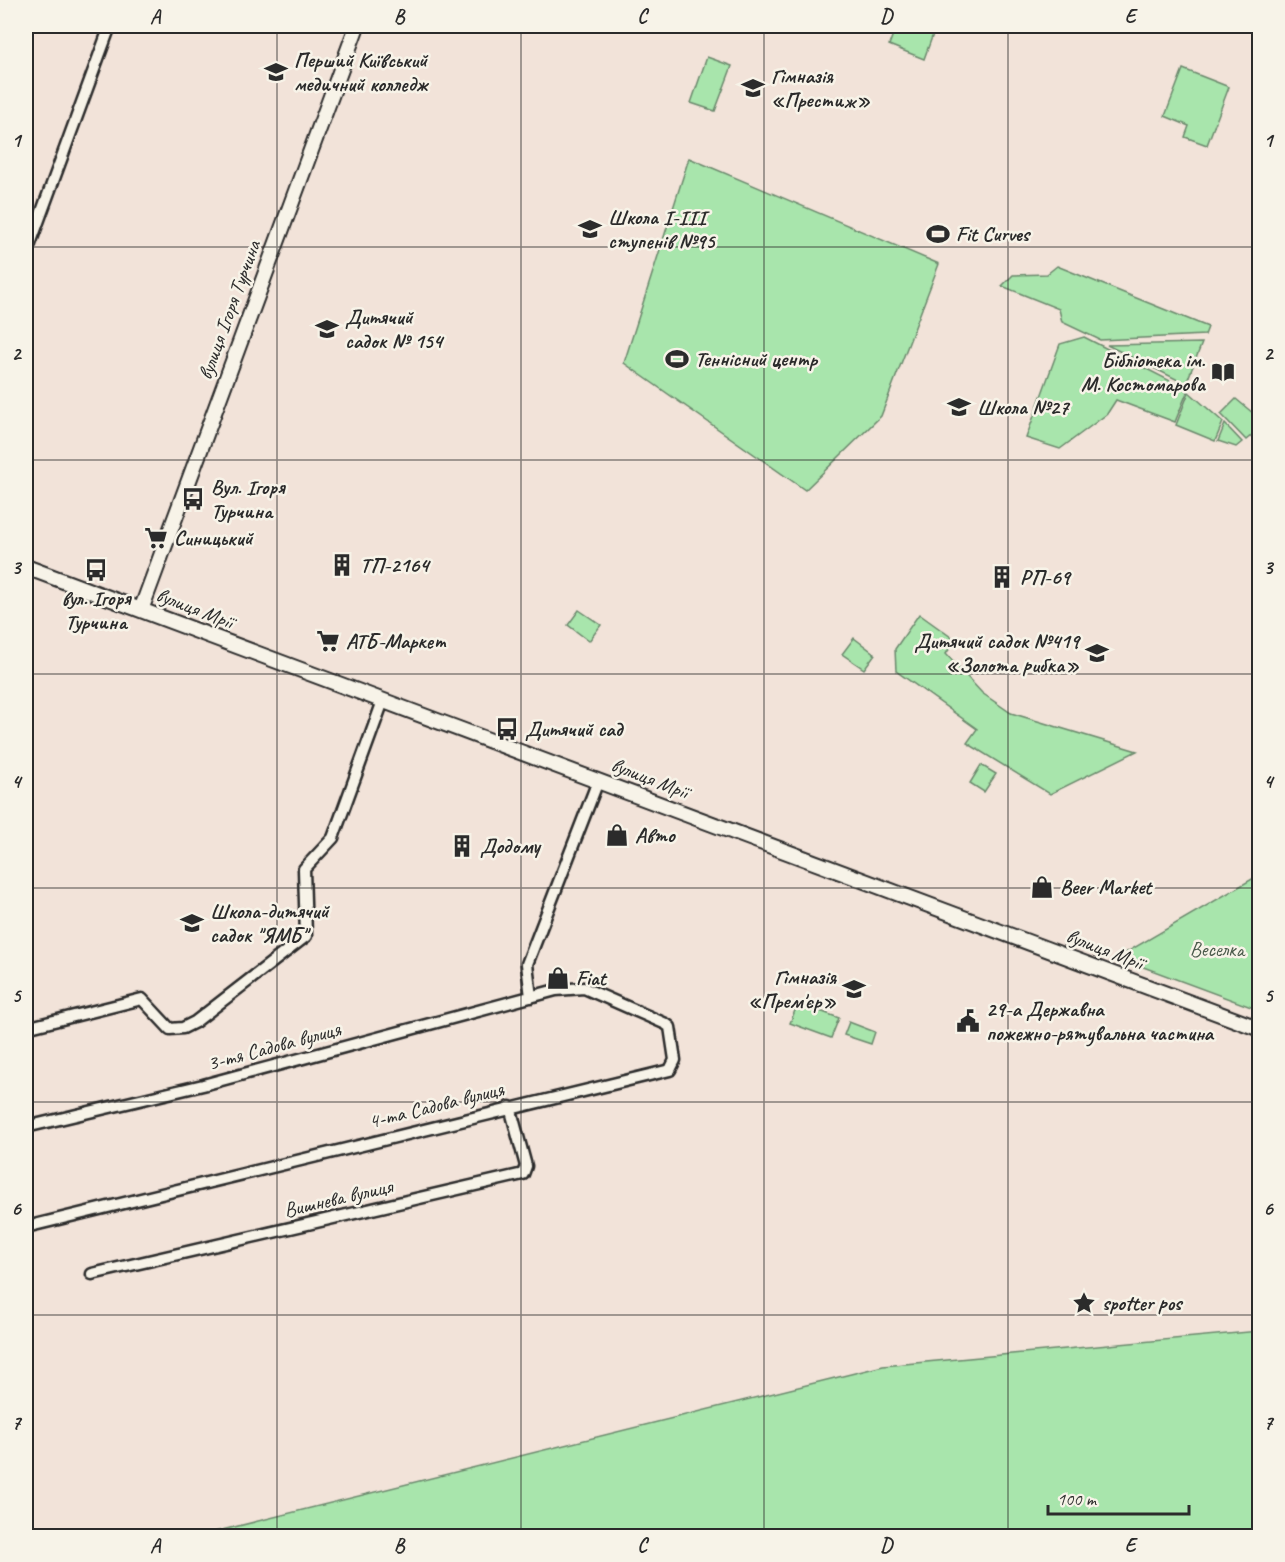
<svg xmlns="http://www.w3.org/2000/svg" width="1285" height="1562" font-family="Caveat,sans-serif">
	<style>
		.green { fill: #a8e5ac; stroke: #6a886c; stroke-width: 1.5 }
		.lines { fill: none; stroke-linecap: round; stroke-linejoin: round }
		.minor-casing { stroke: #2b2b2b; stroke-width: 15 }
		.tertiary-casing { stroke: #2b2b2b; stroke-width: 18 }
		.minor { stroke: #f7f3e8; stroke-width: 10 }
		.tertiary { stroke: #f7f3e8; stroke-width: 14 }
		.grid { fill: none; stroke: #2b2b2b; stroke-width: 1.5; stroke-opacity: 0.55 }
		.labels { text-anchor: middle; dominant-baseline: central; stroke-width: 5; stroke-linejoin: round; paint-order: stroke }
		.poi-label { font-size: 21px; font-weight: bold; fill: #2b2b2b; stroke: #f7f3e8; text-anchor: start }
		.street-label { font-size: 21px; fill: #2b2b2b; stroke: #f7f3e8 }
		.park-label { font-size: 21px; fill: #4a5a4b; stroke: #f7f3e8 }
		.neatline { fill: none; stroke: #2b2b2b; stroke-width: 2 }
		.grid-label { font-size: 20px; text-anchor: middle; font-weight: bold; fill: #2b2b2b }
	</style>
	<rect width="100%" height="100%" fill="#f2e3d9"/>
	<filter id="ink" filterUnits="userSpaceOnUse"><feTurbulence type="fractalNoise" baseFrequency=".0167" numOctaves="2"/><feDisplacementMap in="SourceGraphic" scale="12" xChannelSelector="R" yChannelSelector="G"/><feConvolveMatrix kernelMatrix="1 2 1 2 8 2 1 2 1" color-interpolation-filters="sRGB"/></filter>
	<g filter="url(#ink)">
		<path class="green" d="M896,26H936L924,59L889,45Z
			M707,57L732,66L715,111L691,103Z
			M1183,69L1229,87L1207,145L1185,137L1189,126L1165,116Z
			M689,158L939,264L881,416L805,490L624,363Z
			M1057,266L1208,327L1205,335L1100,340L1062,322L1059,309L1002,286L1013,275L1047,274Z
			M1084,337L1188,390L1175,422L1116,400L1107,414L1060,449L1026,438L1060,344Z
			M1202,343L1186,384L1107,345Z
			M1189,392L1223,422L1215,441L1176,425Z
			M1236,399L1259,418V429L1246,440L1221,414Z
			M1225,424L1242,442L1236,447L1218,441Z
			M579,610L601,625L589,641L568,625Z
			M919,614L955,640L946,654L982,693L1011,713L1137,751L1050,794L967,743L977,729L896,671L895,649Z
			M854,638L875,654L864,669L842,654Z
			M981,765L996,774L984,792L970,783Z
			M1259,875V1010L1119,958L1125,953Z
			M798,1003L839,1018L831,1038L790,1023Z
			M849,1022L875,1032L871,1044L844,1035Z
			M1259,1331V1536H198L883,1366Z"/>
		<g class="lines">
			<g class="minor-casing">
				<path id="minor" d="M26,255L110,26
					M531,997L527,964L598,781
					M26,1028L142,999L170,1029L183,1028L195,1022L306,936L304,869L333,838L383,701
					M26,1127L203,1085L556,990L584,988L666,1024L670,1027L675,1060L670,1070L26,1227
					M92,1274L523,1174L526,1166L510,1107"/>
			</g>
			<g class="tertiary-casing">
				<path id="tertiary" d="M26,567L1260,1029
					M141,610L357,26"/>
			</g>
			<use href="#minor" class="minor"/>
			<use href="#tertiary" class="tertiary"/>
		</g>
	</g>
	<path class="grid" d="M277,26V1536M521,26V1536M764,26V1536M1008,26V1536M26,247H1260M26,460H1260M26,674H1260M26,888H1260M26,1102H1260M26,1315H1260"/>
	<defs>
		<g id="university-bare" transform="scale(1.8)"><path d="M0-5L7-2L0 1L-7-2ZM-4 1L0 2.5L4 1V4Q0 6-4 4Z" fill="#2b2b2b" stroke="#f7f3e8" stroke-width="2.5" paint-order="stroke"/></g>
		<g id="school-bare" transform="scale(1.8)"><path d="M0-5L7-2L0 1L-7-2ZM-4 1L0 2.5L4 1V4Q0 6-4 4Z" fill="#2b2b2b" stroke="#f7f3e8" stroke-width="2.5" paint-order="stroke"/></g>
		<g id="stadium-bare" transform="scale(1.8)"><path d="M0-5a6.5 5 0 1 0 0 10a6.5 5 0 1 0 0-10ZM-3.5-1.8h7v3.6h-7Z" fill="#2b2b2b" stroke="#f7f3e8" stroke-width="2.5" paint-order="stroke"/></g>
		<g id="library-bare" transform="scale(1.8)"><path d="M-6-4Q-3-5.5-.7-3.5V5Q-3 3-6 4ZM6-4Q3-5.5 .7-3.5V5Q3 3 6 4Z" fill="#2b2b2b" stroke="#f7f3e8" stroke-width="2.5" paint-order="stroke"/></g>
		<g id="bus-bare" transform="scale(1.8)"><path d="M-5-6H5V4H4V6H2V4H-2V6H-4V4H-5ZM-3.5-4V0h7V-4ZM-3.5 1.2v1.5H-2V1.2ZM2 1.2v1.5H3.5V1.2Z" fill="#2b2b2b" stroke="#f7f3e8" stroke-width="2.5" paint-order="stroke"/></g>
		<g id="supermarket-bare" transform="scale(1.8)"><path d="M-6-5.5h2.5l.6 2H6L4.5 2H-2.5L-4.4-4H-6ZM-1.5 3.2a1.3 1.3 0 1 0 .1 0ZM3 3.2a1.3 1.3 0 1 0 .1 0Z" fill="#2b2b2b" stroke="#f7f3e8" stroke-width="2.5" paint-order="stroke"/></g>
		<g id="building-bare" transform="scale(1.8)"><path d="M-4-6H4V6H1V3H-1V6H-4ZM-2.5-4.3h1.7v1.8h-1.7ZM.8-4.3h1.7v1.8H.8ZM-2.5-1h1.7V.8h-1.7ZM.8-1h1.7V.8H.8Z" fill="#2b2b2b" stroke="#f7f3e8" stroke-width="2.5" paint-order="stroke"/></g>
		<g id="shop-bare" transform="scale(1.8)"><path d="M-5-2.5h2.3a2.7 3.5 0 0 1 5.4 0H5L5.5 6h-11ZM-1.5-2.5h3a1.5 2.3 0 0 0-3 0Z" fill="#2b2b2b" stroke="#f7f3e8" stroke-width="2.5" paint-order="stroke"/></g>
		<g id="civic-bare" transform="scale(1.8)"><path d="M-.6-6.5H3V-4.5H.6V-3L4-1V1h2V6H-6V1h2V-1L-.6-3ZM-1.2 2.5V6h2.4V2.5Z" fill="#2b2b2b" stroke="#f7f3e8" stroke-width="2.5" paint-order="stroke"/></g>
		<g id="sight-bare" transform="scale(1.8)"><path d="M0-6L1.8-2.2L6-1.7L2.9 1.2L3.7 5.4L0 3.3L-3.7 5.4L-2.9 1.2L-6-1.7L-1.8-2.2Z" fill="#2b2b2b" stroke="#f7f3e8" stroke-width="2.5" paint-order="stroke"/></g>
	</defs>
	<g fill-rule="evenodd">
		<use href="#university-bare" x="276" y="72"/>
		<use href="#school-bare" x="753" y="88"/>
		<use href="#school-bare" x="590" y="229"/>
		<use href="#stadium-bare" x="938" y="234"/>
		<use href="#school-bare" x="327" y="329"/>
		<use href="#stadium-bare" x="677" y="359"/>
		<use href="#library-bare" x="1223" y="372"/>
		<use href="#school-bare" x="959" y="407"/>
		<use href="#bus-bare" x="193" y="499"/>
		<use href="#supermarket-bare" x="156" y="538"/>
		<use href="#building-bare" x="342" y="565"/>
		<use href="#bus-bare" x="96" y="570"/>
		<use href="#building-bare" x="1002" y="577"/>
		<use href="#supermarket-bare" x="328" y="641"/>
		<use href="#school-bare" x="1097" y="653"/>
		<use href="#bus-bare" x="507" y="729"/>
		<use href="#shop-bare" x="617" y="835"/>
		<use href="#building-bare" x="462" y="846"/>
		<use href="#shop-bare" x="1042" y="887"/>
		<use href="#school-bare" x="192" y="923"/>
		<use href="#shop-bare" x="558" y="978"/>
		<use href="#school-bare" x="854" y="989"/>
		<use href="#civic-bare" x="968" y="1021"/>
		<use href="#sight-bare" x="1084" y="1303"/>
	</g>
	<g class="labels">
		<g class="poi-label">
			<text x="294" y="60">Перший Київський<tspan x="294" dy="24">медичний колледж</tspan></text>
			<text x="771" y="76">Гімназія<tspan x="771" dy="24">«Престиж»</tspan></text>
			<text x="608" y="217">Школа І-ІІІ<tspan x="608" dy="24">ступенів №95</tspan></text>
			<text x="956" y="234">Fit Curves</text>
			<text x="345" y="317">Дитячий<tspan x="345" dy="24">садок № 154</tspan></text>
			<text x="695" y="359">Теннісний центр</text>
			<text x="1205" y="360" text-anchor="end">Бібліотека ім.<tspan x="1205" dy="24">М. Костомарова</tspan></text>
			<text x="977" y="407">Школа №27</text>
			<text x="211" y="487">Вул. Ігоря<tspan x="211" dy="24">Турчина</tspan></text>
			<text x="174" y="538">Синицький</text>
			<text x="360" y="565">ТП-2164</text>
			<text x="1020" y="577">РП-69</text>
			<text x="96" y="598" text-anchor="middle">вул. Ігоря<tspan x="96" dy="24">Турчина</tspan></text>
			<text x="346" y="641">АТБ-Маркет</text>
			<text x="1079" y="641" text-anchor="end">Дитячий садок №419<tspan x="1079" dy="24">«Золота рибка»</tspan></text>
			<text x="525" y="729">Дитячий сад</text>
			<text x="635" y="835">Авто</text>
			<text x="480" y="846">Додому</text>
			<text x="1060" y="887">Beer Market</text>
			<text x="210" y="911">Школа-дитячий<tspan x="210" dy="24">садок "ЯМБ"</tspan></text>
			<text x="836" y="977" text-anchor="end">Гімназія<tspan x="836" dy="24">«Прем'єр»</tspan></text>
			<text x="576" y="978">Fiat</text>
			<text x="986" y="1009">29-а Державна<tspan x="986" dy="24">пожежно-рятувальна частина</tspan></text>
			<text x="1102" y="1303">spotter pos</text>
		</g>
		<g class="street-label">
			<text transform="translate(229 310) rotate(-70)">вулиця Ігоря Турчина</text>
			<text transform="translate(195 608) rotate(21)">вулиця Мрії</text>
			<text transform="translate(650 778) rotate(21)">вулиця Мрії</text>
			<text transform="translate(1105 949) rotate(21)">вулиця Мрії</text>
			<text transform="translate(274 1046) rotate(-15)">3-тя Садова вулиця</text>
			<text transform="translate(436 1105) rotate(-14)">4-та Садова вулиця</text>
			<text transform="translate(338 1198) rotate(-13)">Вишнева вулиця</text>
		</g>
		<g class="park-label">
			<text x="1217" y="949">Веселка</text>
		</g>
	</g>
	<rect width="1285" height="1562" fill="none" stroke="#f7f3e8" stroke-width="66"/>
	<path d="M1048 1505v9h141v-9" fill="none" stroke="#2b2b2b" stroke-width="3"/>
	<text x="1057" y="1505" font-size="18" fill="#2b2b2b" stroke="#f7f3e8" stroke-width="4.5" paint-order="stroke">100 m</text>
	<rect x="33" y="33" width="1219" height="1496" class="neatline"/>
	<g class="grid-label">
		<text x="155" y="23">A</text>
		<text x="399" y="23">B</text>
		<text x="642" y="23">C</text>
		<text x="886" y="23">D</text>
		<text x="1130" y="23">E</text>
		<text x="16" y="147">1</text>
		<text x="1268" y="147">1</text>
		<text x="16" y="360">2</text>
		<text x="1268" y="360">2</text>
		<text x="16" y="574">3</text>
		<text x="1268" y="574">3</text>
		<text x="16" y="788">4</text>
		<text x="1268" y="788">4</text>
		<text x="16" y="1002">5</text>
		<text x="1268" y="1002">5</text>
		<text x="16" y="1215">6</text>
		<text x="1268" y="1215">6</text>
		<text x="16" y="1429">7</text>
		<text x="1268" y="1429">7</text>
		<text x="155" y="1552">A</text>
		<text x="399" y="1552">B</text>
		<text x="642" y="1552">C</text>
		<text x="886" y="1552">D</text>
		<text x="1130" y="1552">E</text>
	</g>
</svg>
